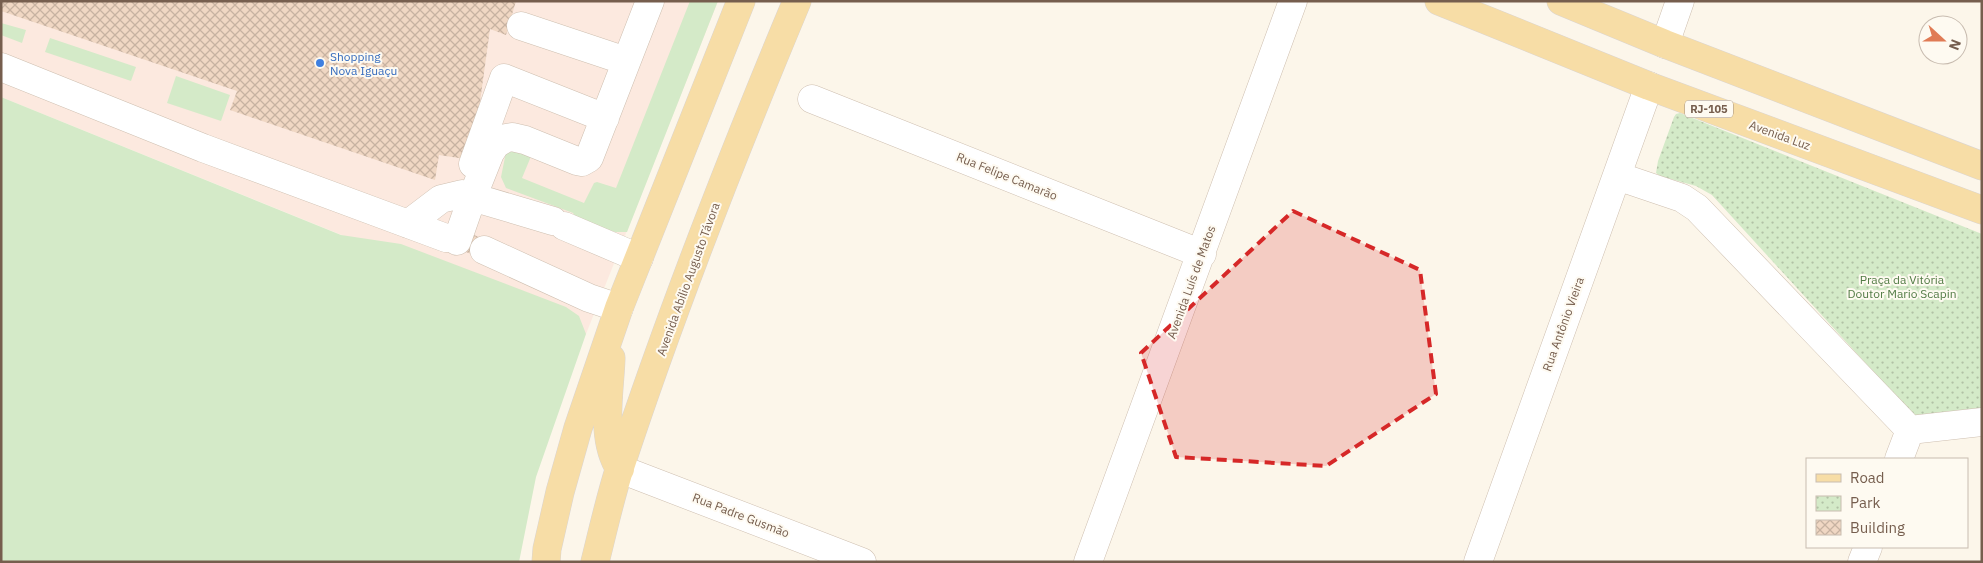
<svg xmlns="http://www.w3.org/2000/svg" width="1983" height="563" font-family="'IBM Plex Sans',sans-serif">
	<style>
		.commercial { fill: #fce9df }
		.grass { fill: #d4eac8 }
		.park { fill: url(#park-dots) }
		.building { fill: url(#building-cross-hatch) }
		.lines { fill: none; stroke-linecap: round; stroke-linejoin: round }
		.minor-casing { stroke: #cebfb0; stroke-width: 29 }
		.major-casing { stroke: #dbd5d1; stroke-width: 29 }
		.minor { stroke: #fff; stroke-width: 28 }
		.major { stroke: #f7dda6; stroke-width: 28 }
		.marked { fill: #d62828; fill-opacity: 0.2; stroke: #d62828; stroke-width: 4; stroke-dasharray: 10 6; stroke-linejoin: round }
		.shop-dot { fill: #3f7fe0; stroke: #fefaf1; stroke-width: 2 }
		.labels { text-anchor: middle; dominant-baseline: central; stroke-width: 4; stroke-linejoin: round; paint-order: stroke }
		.shield { fill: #fefaf1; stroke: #9f8d7f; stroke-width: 1 }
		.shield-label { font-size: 11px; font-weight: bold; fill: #765e4e }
		.shop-label { font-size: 12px; fill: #366cbe; stroke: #fefaf1; text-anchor: start }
		.street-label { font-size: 12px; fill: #765e4e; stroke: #fefaf1 }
		.park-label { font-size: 12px; fill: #537c46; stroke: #fefaf1 }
	</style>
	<defs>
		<pattern id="park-dots" width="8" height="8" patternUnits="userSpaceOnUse" patternTransform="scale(1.25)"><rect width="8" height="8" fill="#d4eac8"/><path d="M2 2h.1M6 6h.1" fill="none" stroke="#b1c1a5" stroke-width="1.8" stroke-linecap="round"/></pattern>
		<pattern id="building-cross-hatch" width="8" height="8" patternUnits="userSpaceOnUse" patternTransform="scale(1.25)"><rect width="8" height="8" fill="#f0d7c3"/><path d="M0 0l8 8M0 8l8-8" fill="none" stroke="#c7b2a1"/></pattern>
	</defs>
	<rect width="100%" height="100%" fill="#fcf6ea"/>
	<path class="commercial" d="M1,1H718L586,334L1,97Z"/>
	<path class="grass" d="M690,1H718L627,232H615L576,218L573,213L506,188L501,177L507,147L532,154L522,178L584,203L594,183L597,182L616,188Z
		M1,23L26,30L22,43L1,35Z
		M50,38L136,67L131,81L45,52Z
		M176,76L230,95L221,121L167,103Z
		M1,97L341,235L401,244L566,307L579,316L586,334L536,477L519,562H1Z"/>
	<path class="park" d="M1680,113L1982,234V413L1925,420L1912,414L1712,195L1696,186L1660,176L1656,173L1658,161L1674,117L1676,114Z"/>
	<path class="building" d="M1,1H516L506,35L490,29L472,160L439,155L435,180L230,110L237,91L1,11Z
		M474,235L488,241L481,258L466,252Z"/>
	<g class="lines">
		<g class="minor-casing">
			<path id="minor" d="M521,26L626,61
				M1665,44L1680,1
				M1,67L203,148L446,238
				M812,99L1202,254
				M473,164L504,78L605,118
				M1617,176L1682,198L1697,208L1910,430L1982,422
				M408,224L441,199L462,194L553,221
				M564,226L639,258
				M457,241L472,198L490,153L496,144L506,138L512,137L525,140L577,161L582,162L589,158L650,1
				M484,250L589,298L619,308
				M1899,459L1910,430
				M620,469L862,562
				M1088,562L1293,1
				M1478,562L1649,86
				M1862,562L1868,547"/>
		</g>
		<g class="major-casing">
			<path id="major" d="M1439,1L1649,86L1982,210
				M1561,1L1665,44L1982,166
				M611,358C610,392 600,439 620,469
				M546,562L547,549L560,492L578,428L619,308L741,1
				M595,562C603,530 610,498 620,467C672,309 733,154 797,1"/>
		</g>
		<use href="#minor" class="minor"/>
		<use href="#major" class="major"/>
	</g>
	<path class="marked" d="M1293,211L1420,270L1436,394L1326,466L1176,457L1141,353Z"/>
	<circle class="shop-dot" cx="320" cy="63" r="5"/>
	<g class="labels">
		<rect class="shield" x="1685" y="100.5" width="48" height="17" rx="4"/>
		<g class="shield-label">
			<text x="1709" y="109">RJ-105</text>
		</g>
		<g class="shop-label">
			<text x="330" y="56">Shopping<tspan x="330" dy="14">Nova Iguaçu</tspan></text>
		</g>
		<g class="street-label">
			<text transform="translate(1780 135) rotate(20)">Avenida Luz</text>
			<text transform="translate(1007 176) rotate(22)">Rua Felipe Camarão</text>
			<text transform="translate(688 279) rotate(-70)">Avenida Abílio Augusto Távora</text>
			<text transform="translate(1191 282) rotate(-70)">Avenida Luís de Matos</text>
			<text transform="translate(1563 324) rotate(-70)">Rua Antônio Vieira</text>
			<text transform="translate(741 515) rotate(21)">Rua Padre Gusmão</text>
		</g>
		<g class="park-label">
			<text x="1902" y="279">Praça da Vitória<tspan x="1902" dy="14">Doutor Mario Scapin</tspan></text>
		</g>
	</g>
	<rect width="1983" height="563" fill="none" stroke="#765e4e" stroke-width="5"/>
	<rect x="1806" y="458" width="162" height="90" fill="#fefaf1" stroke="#c8bcb0"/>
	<rect x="1816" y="474" width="25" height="8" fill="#f7dda6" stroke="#c8bcb0"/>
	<text x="1850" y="483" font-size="15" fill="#765e4e">Road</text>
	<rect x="1816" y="496" width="25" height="15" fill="url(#park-dots)" stroke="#c8bcb0"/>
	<text x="1850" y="508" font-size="15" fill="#765e4e">Park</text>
	<rect x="1816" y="520" width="25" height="15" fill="url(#building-cross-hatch)" stroke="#c8bcb0"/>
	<text x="1850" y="533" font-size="15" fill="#765e4e">Building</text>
	<g transform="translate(1943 40) rotate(111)"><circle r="24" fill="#fefaf1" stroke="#c8bcb0"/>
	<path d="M0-4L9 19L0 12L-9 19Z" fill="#e07b55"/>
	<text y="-8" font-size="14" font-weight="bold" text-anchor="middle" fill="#765e4e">N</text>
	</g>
</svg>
